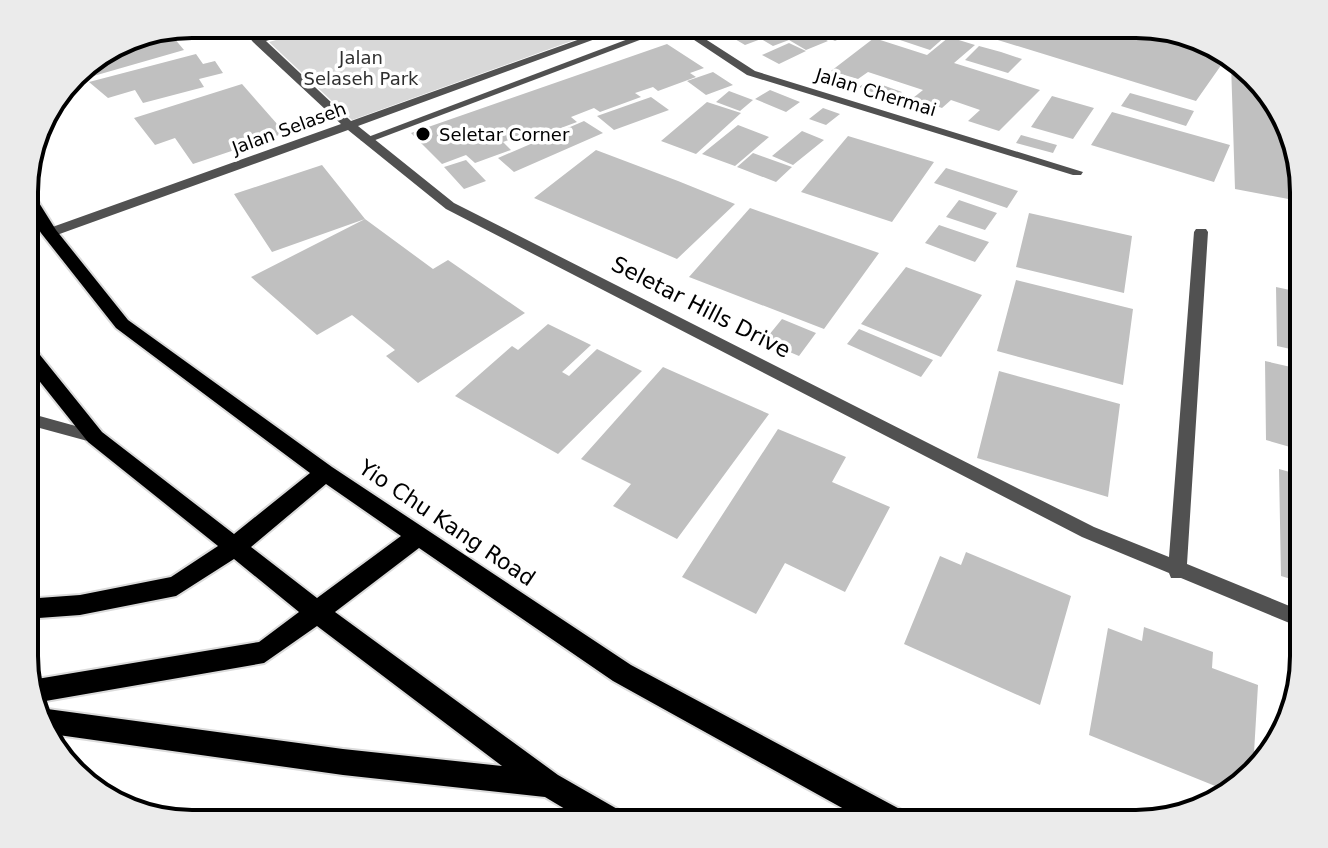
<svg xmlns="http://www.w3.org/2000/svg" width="1328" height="848" font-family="'DejaVu Sans',sans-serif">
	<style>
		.green { fill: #d8d8d8 }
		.building { fill: #c0c0c0 }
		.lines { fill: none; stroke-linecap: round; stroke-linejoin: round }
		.primary-casing { stroke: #dbdbdb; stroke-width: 4 }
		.lane { fill: #515151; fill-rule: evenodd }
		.street { fill: #515151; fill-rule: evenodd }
		.primary { fill: #000; fill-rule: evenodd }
		.poi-dot { fill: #000; stroke: #fff; stroke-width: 3 }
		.labels { text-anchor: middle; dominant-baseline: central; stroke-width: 7; stroke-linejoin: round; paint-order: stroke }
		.far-park-label { font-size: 18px; fill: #2f2f2f; stroke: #fff }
		.far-street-label { font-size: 18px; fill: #000; stroke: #fff }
		.far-poi-label { font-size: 18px; fill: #000; stroke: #fff; text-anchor: start }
		.street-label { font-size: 22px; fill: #000; stroke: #fff }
		.rim { fill: none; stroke: #000; stroke-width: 4 }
	</style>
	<rect width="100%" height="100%" fill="#fff"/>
	<path class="green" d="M332,24H619L352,120L269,42Z"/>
	<path class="building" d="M200,24L205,29L174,38L184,50L90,77L83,65L128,37Z
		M797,24L828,41L806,50L789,40L773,46L761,39L745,45L711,25Z
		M836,24H840L855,31L835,41L817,32Z
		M904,24H913L947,35L930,50L888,36Z
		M968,24H1123L1229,54L1196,101L962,29Z
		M949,37L975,45L954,63L1040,90L999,131L968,121L980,110L951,100L942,108L913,98L923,90L868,72L858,79L831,71L874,38L927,55Z
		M789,43L806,51L779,64L762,55Z
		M667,44L704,68L690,73L696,77L658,91L653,87L635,93L641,97L600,112L594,108L571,117L577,122L534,138L528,133L503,142L511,150L475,163L466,155L442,164L411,133Z
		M979,46L1001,52L1022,59L1008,73L965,60Z
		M196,54L203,64L215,61L223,73L199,79L204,87L143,103L135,90L108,98L89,82Z
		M1231,63L1241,64L1281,108L1304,181V202L1235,189Z
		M713,72L733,85L706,95L687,81Z
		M869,80L888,87L902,92L892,100L859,87Z
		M242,84L285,133L193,164L175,138L155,145L134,118Z
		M770,90L800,102L786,112L755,99Z
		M729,91L753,100L740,111L716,102Z
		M1130,93L1194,111L1186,126L1121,106Z
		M1052,96L1094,108L1073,139L1031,127Z
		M651,97L669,110L614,130L597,116Z
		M707,102L741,113L696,154L661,141Z
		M823,108L840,114L826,125L809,119Z
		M1112,112L1230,145L1214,182L1091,145Z
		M584,121L603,133L514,172L498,158Z
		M738,125L769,137L735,166L702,154Z
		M802,131L824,140L793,165L772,156Z
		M1021,135L1057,145L1053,153L1016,143Z
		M848,136L934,162L892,222L801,192Z
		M596,150L678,181L735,204L677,259L534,198Z
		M753,153L792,167L776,182L737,167Z
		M466,160L486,181L464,189L444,167Z
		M322,165L365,219L433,269L448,260L525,313L418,383L386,356L395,350L352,315L317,335L251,277L365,219L272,252L234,194Z
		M946,168L1018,191L1007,208L934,183Z
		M959,200L997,213L985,230L946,217Z
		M750,208L879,253L824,329L689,277Z
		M1029,213L1132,236L1124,293L1016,267Z
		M939,225L989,242L975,262L925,243Z
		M906,267L982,295L941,357L861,324Z
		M1016,280L1133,309L1123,385L997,351Z
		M1276,287L1304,293V352L1277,346Z
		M782,319L816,333L799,356L764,341Z
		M548,324L591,345L562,372L569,376L597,349L642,371L558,454L455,396L512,346L518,350Z
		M859,329L933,360L921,377L847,344Z
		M1265,361L1304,370V451L1266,440Z
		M663,367L769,414L677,539L613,506L631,484L581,459Z
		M999,371L1120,404L1108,497L977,458Z
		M778,429L846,457L832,482L890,507L845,592L785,563L756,614L682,577Z
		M1279,469L1304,476V583L1281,576Z
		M966,552L1071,596L1040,705L904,644L940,556L961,565Z
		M1144,627L1213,652L1212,668L1258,685L1253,770L1230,792L1089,735L1108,628L1142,641Z"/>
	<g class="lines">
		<g class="primary-casing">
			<path id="primary" d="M25,188L31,190L56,230L128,320L332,467L631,665L909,814L913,824H871L613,681L419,548L335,612L558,775L626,814L630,824H590L545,797L343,775L44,733L36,709L40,708L343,749L502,766L317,626L264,663L34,703L27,682L31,680L259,642L299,612L234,559L176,596L80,615L25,619V599L80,595L171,577L218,546L88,442L25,363V344L32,345L102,432L234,534L310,473L116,328L41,233L25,207ZM326,484L401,536L317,598L251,547Z"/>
		</g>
		<path class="lane" d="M668,24H682L370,142L360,140Z"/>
		<path class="street" d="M238,24H249L261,36L303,24H319L266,41L351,121L622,24H636L358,126L454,203L1094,527L1169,557L1194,232L1196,229H1206L1208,232L1187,564L1304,612V629L1181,578H1171L1169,573L1082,537L446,209L348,130L54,236H44V230L341,124L253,42Z
			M670,24H682L755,71L1083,172L1081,175H1073L747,75Z
			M25,412L101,433L103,437L101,441L95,443L25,424Z"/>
		<use href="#primary" class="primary"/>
	</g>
	<circle class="poi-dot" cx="423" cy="134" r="8"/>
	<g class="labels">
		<g class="far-park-label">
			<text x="361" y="57">Jalan<tspan x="361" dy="21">Selaseh Park</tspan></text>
		</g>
		<g class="far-street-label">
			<text transform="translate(876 92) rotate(17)">Jalan Chermai</text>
			<text transform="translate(289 128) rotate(-20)">Jalan Selaseh</text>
		</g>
		<g class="far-poi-label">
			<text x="439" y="134">Seletar Corner</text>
		</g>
		<g class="street-label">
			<text transform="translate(701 307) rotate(27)">Seletar Hills Drive</text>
			<text transform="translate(447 523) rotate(34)">Yio Chu Kang Road</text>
		</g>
	</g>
	<path d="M0 0H1328V848H0ZM192 38H1136A154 154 0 0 1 1290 192V656A154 154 0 0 1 1136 810H192A154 154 0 0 1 38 656V192A154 154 0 0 1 192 38Z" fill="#ebebeb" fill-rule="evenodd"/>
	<path class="rim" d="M192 38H1136A154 154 0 0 1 1290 192V656A154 154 0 0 1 1136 810H192A154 154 0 0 1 38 656V192A154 154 0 0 1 192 38Z"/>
</svg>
